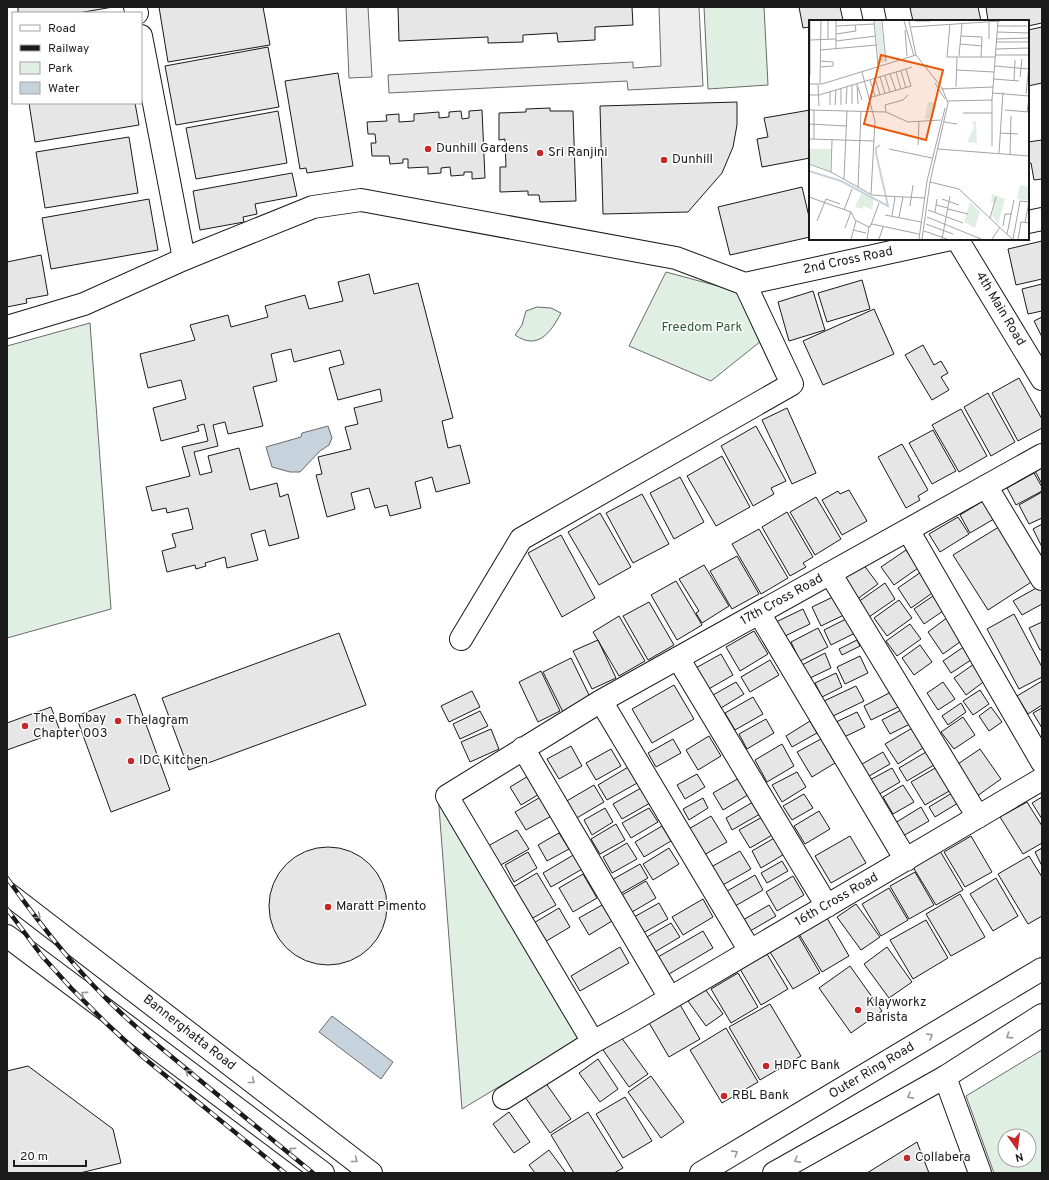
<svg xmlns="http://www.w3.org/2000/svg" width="1049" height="1180" font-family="Overpass,sans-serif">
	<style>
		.green { fill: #e0efe3; stroke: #6a6a6a; fill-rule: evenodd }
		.parking { fill: #ededed; stroke: #6a6a6a }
		.water { fill: #c6d2dc; stroke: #6a6a6a }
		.building { fill: #e6e6e6; stroke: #1a1a1a }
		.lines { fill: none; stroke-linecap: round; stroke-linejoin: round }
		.minor-casing { stroke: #1a1a1a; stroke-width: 24 }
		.tertiary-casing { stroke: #1a1a1a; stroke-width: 24 }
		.primary-casing { stroke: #1a1a1a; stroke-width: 24 }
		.trunk-casing { stroke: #1a1a1a; stroke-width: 24 }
		.minor { stroke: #fff; stroke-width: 22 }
		.tertiary { stroke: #fff; stroke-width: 22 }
		.primary { stroke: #fff; stroke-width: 22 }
		.trunk { stroke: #fff; stroke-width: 22 }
		.rail-casing { stroke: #1a1a1a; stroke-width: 4.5 }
		.rail { stroke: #fff; stroke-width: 3; stroke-dasharray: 9; stroke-linecap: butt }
		.oneway { stroke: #989898 }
		.poi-dot { fill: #c62828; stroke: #fff; stroke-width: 1.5 }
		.labels { text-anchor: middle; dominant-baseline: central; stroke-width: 3; stroke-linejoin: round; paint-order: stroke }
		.poi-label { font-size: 13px; fill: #1a1a1a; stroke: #fff; text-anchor: start }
		.street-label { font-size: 13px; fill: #1a1a1a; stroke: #fff }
		.park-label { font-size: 13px; fill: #2b5a34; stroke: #fff }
		.inset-river { fill: none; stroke: #c6d2dc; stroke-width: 2 }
		.inset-road { fill: none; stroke: #a3a3a3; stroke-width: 1 }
		.view { fill: #e8590c; fill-opacity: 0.15; stroke: #e8590c; stroke-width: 2 }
		.inset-edge { fill: none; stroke: #1a1a1a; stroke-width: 2 }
	</style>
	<rect width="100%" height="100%" fill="#fff"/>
	<path class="green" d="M704,7H764L768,85L708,89Z
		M666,272L740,292L761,341L711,381L629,346Z
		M537,307L551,308L561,313C551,332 538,351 515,335L522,325L526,311Z
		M90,323L111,609L7,638V346Z
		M438,794L580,1038L462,1109Z
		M1042,1050V1173H994L966,1096ZM1005,1136H1029V1160H1005Z"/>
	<path class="parking" d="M346,7H368L372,77L349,78Z
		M659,7H699L703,86L628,90L627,81L389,93L388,75L633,62V68L661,66Z"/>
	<path class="water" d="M328,426L332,438L329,445L320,451L300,472H290L272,467L266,447L301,437L302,433Z
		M332,1016L393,1062L381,1079L319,1032Z"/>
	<path class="building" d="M18,7H113L78,13H18Z
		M159,7H263L270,45L168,62Z
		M398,7H632L633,25L595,27V40L558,42L557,33L523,35V42L488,43V37L399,41Z
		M799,7H840L843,20L810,21V27L803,28Z
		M914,7H978L981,21H913L910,8Z
		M986,7H1042V23L1028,26V21H988Z
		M1042,27V83L1028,86V30Z
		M268,47L279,107L176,125L165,66Z
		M338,73L353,166L307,173L306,168L300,169L285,81Z
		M737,102V125L733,147L722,173L688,212L603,214L600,106Z
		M29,103H135L139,125L35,142Z
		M550,108V111H573L576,201L540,202L539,195H528V191L500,192V167H506L505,139L499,140V113L526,112V109Z
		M482,110L485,178L472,179V172H464V175L451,176L450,167L441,168V173L428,174V167L408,168V159H403V163L390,164L389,156H372L371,143H376L375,134H368L367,122L387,121L386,115L399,114V122L414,121V114L439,112V118L449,117V112L461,111L462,119L469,118V111Z
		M810,110V158L762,167L757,139L768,137L764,118Z
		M278,111L287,163L196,179L186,128Z
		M129,137L138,193L45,208L36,152Z
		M1042,140V179L1034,180L1031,163L1028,164V142Z
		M292,173L297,196L255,204L257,214L243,217L244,222L200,230L193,191Z
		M802,187L810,221V237L730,255L718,207Z
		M149,199L158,250L51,269L42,218Z
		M1042,241V279L1016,285L1008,249Z
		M41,255L48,295L26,299L27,303L7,307V262Z
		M369,274L374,294L418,283L453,418L442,421L448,448L460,445L470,483L436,492L432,477L415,482L421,508L390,516L387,505L375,508L369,488L351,493L355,509L327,517L316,475L322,474L318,457L351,449L345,427L358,424L354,408L382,401L380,389L338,400L329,368L344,364L340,350L294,362L291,349L271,354L277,381L253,387L263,426L228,434L225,422L213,425L218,446L194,452L200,475L212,472L208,456L239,448L250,490L277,483L280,497L288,494L299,538L269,546L265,530L251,534L258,560L227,568L225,557L205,563L206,566L196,569L195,565L167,572L162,551L176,547L172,534L193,529L188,508L167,513L166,508L152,511L146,487L190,476L182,447L208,441L204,424L197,426L199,431L161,441L153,408L186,399L181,380L148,388L140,354L195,340L190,325L228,315L231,327L268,317L265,306L305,295L309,309L343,301L338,282Z
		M862,280L870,309L827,322L818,293Z
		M1042,284V311L1028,314L1022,289Z
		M813,291L825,330L789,341L778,302Z
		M874,309L894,354L823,385L803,341Z
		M1042,317V337L1034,321Z
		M923,345L934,365L941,361L948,373L941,377L949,390L932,400L905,355Z
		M1019,378L1042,419V428L1018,441L992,393Z
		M988,393L1015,442L991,456L964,407Z
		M787,408L816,473L792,484L762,420Z
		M961,409L987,456L959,472L932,425Z
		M756,426L786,481L771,488L774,494L753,506L721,446Z
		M933,430L956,471L932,484L909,443Z
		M902,444L928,490L918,496L920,500L906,508L878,457Z
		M722,456L750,507L716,526L687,476Z
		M1042,467V484L1035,471Z
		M1034,473L1042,487V491L1016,505L1007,488Z
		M680,477L704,522L674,539L650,493Z
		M849,490L867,521L842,535L822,500L838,491L840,494Z
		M1042,492V518L1029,524L1019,505Z
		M642,494L669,544L633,563L606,513Z
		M816,497L841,539L815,555L790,512Z
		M988,498L999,516L970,533L960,515Z
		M787,512L813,557L803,563L806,567L790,576L762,527Z
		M600,513L631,567L599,585L568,532Z
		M958,517L969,534L940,552L929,534Z
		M1042,524V547L1033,529Z
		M1002,525L1036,579L988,610L953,555Z
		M759,529L788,578L761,594L732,544Z
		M561,535L595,598L562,617L528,553Z
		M906,550L918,568L894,585L881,567Z
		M737,556L759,594L732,609L710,571Z
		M863,564L878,584L856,600L841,579Z
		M704,565L729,606L702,623L696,613L699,611L679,579Z
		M921,572L935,591L911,608L898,588Z
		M676,581L702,625L677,640L651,595Z
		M885,583L895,599L869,617L858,602Z
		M1040,586L1042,589V604L1022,615L1013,601Z
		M837,595L846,614L821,626L812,607Z
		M933,596L943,611L924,624L914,609Z
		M899,600L912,618L887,636L874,618Z
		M649,602L674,645L648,660L623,616Z
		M803,609L810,624L783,637L776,622Z
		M1014,614L1042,667V677L1019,689L987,629Z
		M619,616L645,661L619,676L593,632Z
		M850,617L857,632L831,645L824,630Z
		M948,617L964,639L943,654L928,632Z
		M1042,622V649L1040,650L1029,628Z
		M910,624L921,639L897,656L886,641Z
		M818,628L828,647L800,661L791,642Z
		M754,631L768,654L740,671L726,647Z
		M339,633L366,705L189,770L162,698Z
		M598,640L616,678L592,689L573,651Z
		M857,640L860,646L842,655L839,649Z
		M920,645L932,662L914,675L902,658Z
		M965,646L974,658L951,673L943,661Z
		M825,653L831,668L808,679L802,665Z
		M721,654L733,675L707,690L694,669Z
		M860,656L868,673L845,684L837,667Z
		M571,658L591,699L563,712L543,672Z
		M770,660L779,675L750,692L741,677Z
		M974,664L986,680L966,695L954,678Z
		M541,671L560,711L538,722L519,682Z
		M836,673L842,687L822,697L815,683Z
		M1042,681V705L1028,714L1017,696Z
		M736,682L744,694L721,708L713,695Z
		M943,682L955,699L938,710L927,693Z
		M674,685L694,719L652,743L632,709Z
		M856,686L864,701L831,717L824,701Z
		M980,690L989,704L973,715L963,701Z
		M472,691L480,707L449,722L441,706Z
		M893,691L900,706L871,720L864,706Z
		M135,694L170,790L111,812L76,716Z
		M753,697L763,714L735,730L725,713Z
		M961,703L966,712L948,725L942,716Z
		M51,707L60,731L7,750V723Z
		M991,707L1002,722L989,731L979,716Z
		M1042,708V728L1033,713Z
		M903,709L910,724L890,734L882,720Z
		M480,711L488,726L460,739L453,724Z
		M857,712L865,727L842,738L834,723Z
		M963,717L975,735L954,749L941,732Z
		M766,719L774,733L747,749L739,734Z
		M810,721L817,733L792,747L786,736Z
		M914,727L926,746L898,764L885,744Z
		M491,729L499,749L470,762L461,742Z
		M709,736L721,756L698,770L686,750Z
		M673,739L681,753L656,767L648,753Z
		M821,739L835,763L812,777L797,752Z
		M782,744L794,766L767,782L755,760Z
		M571,746L582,766L559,779L547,759Z
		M611,749L621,766L596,780L586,763Z
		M980,749L1001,779L973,799L952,768Z
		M883,752L890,764L864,779L857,767Z
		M926,752L934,765L907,781L899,768Z
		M630,766L639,782L607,800L598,785Z
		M937,767L951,790L925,805L911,782Z
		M892,768L900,782L876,796L868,781Z
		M797,772L806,787L782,802L772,785Z
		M697,774L705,787L685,799L677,785Z
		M530,775L541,793L521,805L510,787Z
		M741,777L751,793L723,810L713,793Z
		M594,785L604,802L575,819L565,802Z
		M903,785L914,802L893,814L883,797Z
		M641,788L650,803L622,819L613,804Z
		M952,793L958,803L935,817L929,807Z
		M804,794L813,808L792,820L783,806Z
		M544,795L555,814L526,830L515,812Z
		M1042,797V819L1032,803Z
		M703,798L708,808L689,820L683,809Z
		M753,802L760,814L732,830L726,818Z
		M1027,802L1042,826V843L1023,854L1000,817Z
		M921,807L929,821L903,836L895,823Z
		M605,808L613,822L592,835L584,820Z
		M649,808L658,822L631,838L622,823Z
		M819,811L830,829L805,844L794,826Z
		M711,816L727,842L702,856L687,830Z
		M764,816L774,834L750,848L739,830Z
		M616,824L625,840L600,854L591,839Z
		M662,826L671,841L644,857L635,842Z
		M517,830L529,849L499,866L488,846Z
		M559,833L569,849L547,861L538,845Z
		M850,836L866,863L831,883L815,856Z
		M971,836L992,872L965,887L944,852Z
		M776,837L786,853L761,868L752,851Z
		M627,843L637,859L612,873L603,857Z
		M269 906a59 59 0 1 1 118 0a59 59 0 1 1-118 0Z
		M669,848L679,864L653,880L643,864Z
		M1042,848V866L1035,852Z
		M740,851L751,869L721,886L711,867Z
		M940,851L963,890L936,905L913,867Z
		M528,852L537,868L514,882L505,865Z
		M575,854L584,868L551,887L543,873Z
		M1029,856L1042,877V916L1028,924L998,874Z
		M782,861L788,871L767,883L761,873Z
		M640,864L648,878L618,895L610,881Z
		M915,872L934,905L909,919L890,886Z
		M537,873L556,905L531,919L513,887Z
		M583,874L597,898L573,912L559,888Z
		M755,875L763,890L730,909L722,894Z
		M793,876L804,895L777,911L766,892Z
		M996,878L1018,916L993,931L970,894Z
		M646,881L656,898L632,912L622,895Z
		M889,888L908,920L881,936L862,904Z
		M960,894L985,937L951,956L926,914Z
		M703,899L713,917L683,935L672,917Z
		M659,903L668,919L643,933L634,917Z
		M856,904L880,937L861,950L837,917Z
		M602,905L612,921L589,935L579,918Z
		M769,905L776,916L750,931L743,920Z
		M559,908L570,927L543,943L532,924Z
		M827,918L849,956L822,972L799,934Z
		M926,920L948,958L913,979L890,940Z
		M671,923L680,937L653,953L645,938Z
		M703,931L713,948L669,974L658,957Z
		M798,935L820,973L793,989L770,952Z
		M620,947L629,963L580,991L571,976Z
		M887,947L912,982L889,998L864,964Z
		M767,954L788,989L761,1005L740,969Z
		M850,966L882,1011L851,1033L819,988Z
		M738,973L758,1007L731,1023L711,989Z
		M705,989L723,1014L706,1026L688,1001Z
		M679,1003L700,1039L669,1057L648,1021Z
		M770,1004L801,1056L760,1080L729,1027Z
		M726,1028L758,1082L722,1103L690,1050Z
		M621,1037L648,1074L629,1087L603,1050Z
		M598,1059L618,1089L600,1102L579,1073Z
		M28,1066L113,1129L121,1163L80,1173H7V1071Z
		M651,1076L684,1122L661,1138L628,1092Z
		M545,1082L571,1119L550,1133L525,1097Z
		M625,1097L652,1141L623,1158L596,1114Z
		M509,1112L530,1142L514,1153L493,1124Z
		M588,1112L623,1168L614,1173H574L551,1135Z
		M917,1142L929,1173H867Z
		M549,1150L566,1173H535L529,1165Z"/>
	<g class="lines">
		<g class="minor-casing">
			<path id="minor" d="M135,7L137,13
				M872,7L875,21
				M141,36L184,259
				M957,239L1042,379
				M986,486L1042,579
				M908,530L1042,762
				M830,573L978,817
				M759,613L906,860
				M461,639L521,539L792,384L745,284
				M678,658L827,906
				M601,701L750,951
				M523,748L670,998
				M593,1042L633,1020L1042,779
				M945,1077L980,1173
				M504,1098L593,1042L447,796L601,701L1042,455"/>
		</g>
		<g class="tertiary-casing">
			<path id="tertiary" d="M1028,222L1042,219
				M7,327L84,304L184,259L313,207L361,200L676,258L745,284L951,239"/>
		</g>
		<g class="primary-casing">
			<path id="primary" d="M7,893L371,1173
				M7,936L323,1173"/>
		</g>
		<g class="trunk-casing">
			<path id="trunk" d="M701,1173L1042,969
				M774,1173L945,1077L1042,1015"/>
		</g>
		<use href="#minor" class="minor"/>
		<use href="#tertiary" class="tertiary"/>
		<use href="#primary" class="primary"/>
		<use href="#trunk" class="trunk"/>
		<g class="rail-casing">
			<path id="rail" d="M7,878C41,926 77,972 120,1012C144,1035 170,1055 196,1077C235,1109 274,1141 313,1173
				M7,909L42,956L71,988L107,1024L144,1058L285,1173"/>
		</g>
		<use href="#rail" class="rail"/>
	</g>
	<defs><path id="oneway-chevron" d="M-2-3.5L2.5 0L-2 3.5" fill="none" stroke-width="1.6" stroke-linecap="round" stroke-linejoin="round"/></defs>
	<g class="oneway">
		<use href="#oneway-chevron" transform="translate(38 916) rotate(38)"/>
		<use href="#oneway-chevron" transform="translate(84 994) rotate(-143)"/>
		<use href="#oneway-chevron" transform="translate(930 1036) rotate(-31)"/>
		<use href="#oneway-chevron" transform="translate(1009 1036) rotate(147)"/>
		<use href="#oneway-chevron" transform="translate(188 1072) rotate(-143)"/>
		<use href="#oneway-chevron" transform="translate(252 1081) rotate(38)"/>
		<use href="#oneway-chevron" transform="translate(910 1096) rotate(151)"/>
		<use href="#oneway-chevron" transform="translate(292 1150) rotate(-143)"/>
		<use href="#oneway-chevron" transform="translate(735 1153) rotate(-31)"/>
		<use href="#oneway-chevron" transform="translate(355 1160) rotate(38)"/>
		<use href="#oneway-chevron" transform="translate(797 1160) rotate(151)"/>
	</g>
	<g class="poi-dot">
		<circle cx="428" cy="149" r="4"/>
		<circle cx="540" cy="153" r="4"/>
		<circle cx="664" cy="160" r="4"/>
		<circle cx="118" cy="721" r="4"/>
		<circle cx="25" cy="726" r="4"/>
		<circle cx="131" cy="761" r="4"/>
		<circle cx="328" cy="907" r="4"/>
		<circle cx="858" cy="1010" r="4"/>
		<circle cx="766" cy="1066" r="4"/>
		<circle cx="724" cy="1096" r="4"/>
		<circle cx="907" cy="1158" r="4"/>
	</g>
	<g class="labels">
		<g class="poi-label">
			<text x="436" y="149">Dunhill Gardens</text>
			<text x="548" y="153">Sri Ranjini</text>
			<text x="672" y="160">Dunhill</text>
			<text x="33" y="719">The Bombay<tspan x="33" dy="15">Chapter 003</tspan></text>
			<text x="126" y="721">Thelagram</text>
			<text x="139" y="761">IDC Kitchen</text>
			<text x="336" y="907">Maratt Pimento</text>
			<text x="866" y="1003">Klayworkz<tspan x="866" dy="15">Barista</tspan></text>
			<text x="774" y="1066">HDFC Bank</text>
			<text x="732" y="1096">RBL Bank</text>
			<text x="915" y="1158">Collabera</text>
		</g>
		<g class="street-label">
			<text transform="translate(848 261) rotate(-12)">2nd Cross Road</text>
			<text transform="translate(1000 309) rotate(59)">4th Main Road</text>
			<text transform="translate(782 600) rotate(-29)">17th Cross Road</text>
			<text transform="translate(837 900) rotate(-30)">16th Cross Road</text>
			<text transform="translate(189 1033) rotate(38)">Bannerghatta Road</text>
			<text transform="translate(872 1071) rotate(-31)">Outer Ring Road</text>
		</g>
		<g class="park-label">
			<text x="702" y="328">Freedom Park</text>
		</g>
	</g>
	<g transform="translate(809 20)">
		<rect width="220" height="220" fill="#fff"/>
		<path d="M66,1H72L76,41L70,43ZM119,82H128L124,99H116ZM167,101L168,123L158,122L165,107L163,102ZM1,129H22L21,151L0,143ZM211,165L220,167V181L208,179ZM52,173L65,179L63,190L55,186L53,189L46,187ZM183,174L196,179L189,204L183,195L186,183L182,182ZM161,182L171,192L166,208L155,202Z" fill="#e0efe3"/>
		<path class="inset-river" d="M0,151L32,161L79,186L67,133V128L71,125"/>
		<path class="inset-road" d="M19,1V19M27,1V29M65,1L69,45M73,1L77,42M95,1L105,36M107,1H121M180,2V19M141,4L138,37H186M27,6L65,4M188,6H218M102,7L191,1M96,10L98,36M188,12L220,13M27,14L47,11L46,5M152,16L173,17L172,37M187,19L220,18M1,20L27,19M27,21L67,16M187,22H220M151,24L173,26M187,29L220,28M11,30L68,25M107,35L133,68L139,83L121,162L113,219M186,35H220M150,36L153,4M11,41L24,42V46L11,47M186,46L220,49M148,50L185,52M92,51L97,68M53,52L66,101L62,174M87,52L92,69M81,54L87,71M1,55V1M76,56L81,72M71,57L76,73M211,57L213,39M66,58L71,75M185,59L210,61M61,60L66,76M205,61L206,40M11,63L12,1M126,63L136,79M0,64H13L107,35L100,1M48,64L49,84M9,65L10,86M49,67L53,80M147,67L148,37M184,67L189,1M32,69V85M132,69L184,67L183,80L138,81M21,72V85M184,73L220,76M217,74L220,45M0,75H10L97,49M99,75L94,80L76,85L77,92L99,102L132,100M60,78L102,66L97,49L103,47M37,84L38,67M43,84V65M26,85L27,70M0,90L77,92M196,90L220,92M218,92L220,78M154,93H183M135,102L148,104M0,104L38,106M191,113L209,114M0,119L65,121M5,119V90M109,125L110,102M183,126V80M80,129L123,138M129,129L220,136M190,133L194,72M201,135L202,96M0,144L22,152L63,175L76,176M22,152L23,120M35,159L38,91M121,162L150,169L203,219M49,167L52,91M76,176L116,178M0,177L42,192L46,200L60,207L63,204L110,214M133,179L150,185M127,185L139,188M101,186L104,165M139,189L159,194M35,190L43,169M119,190L154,203M126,192L128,179M76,195L112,202M83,196L86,177M90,197L94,177M118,197L172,219M181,198L187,177M8,201L17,179L31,184M216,203L220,182M117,204L144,214M62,205L70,183M194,206L196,194H203M36,208L42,192M44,210L57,213M115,211L138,219M198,214L205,180M42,219L47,201M58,219L60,207M70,219L74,207M110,219L118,161L136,88M133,219L141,176M183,219L191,207M204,219L211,181L220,182M209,219L212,202L220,203"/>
		<path class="view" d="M72,35L134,50L117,120L55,104Z"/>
		<rect width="220" height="220" class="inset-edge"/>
	</g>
	<rect width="1049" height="1180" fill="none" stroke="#1a1a1a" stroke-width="16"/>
	<rect x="12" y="12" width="130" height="92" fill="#ffffff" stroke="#a3a3a3"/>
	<rect x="20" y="25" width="20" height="6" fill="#ffffff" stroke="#a3a3a3"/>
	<text x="48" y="32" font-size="12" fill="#1a1a1a">Road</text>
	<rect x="20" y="45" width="20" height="6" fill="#1a1a1a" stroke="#a3a3a3"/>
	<text x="48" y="52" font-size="12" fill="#1a1a1a">Railway</text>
	<rect x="20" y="62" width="20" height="12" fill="#e0efe3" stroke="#a3a3a3"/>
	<text x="48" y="72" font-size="12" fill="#1a1a1a">Park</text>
	<rect x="20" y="82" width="20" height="12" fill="#c6d2dc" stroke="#a3a3a3"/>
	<text x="48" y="92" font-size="12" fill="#1a1a1a">Water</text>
	<g transform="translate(1017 1148) rotate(166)"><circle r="19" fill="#ffffff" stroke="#a3a3a3"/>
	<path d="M0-3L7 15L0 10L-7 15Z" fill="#c62828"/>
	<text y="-6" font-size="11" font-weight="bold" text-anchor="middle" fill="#1a1a1a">N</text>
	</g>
	<path d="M14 1160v6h72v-6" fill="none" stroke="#1a1a1a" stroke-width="2"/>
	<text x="20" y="1160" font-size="12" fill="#1a1a1a" stroke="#ffffff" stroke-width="3" paint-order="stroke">20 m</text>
</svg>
